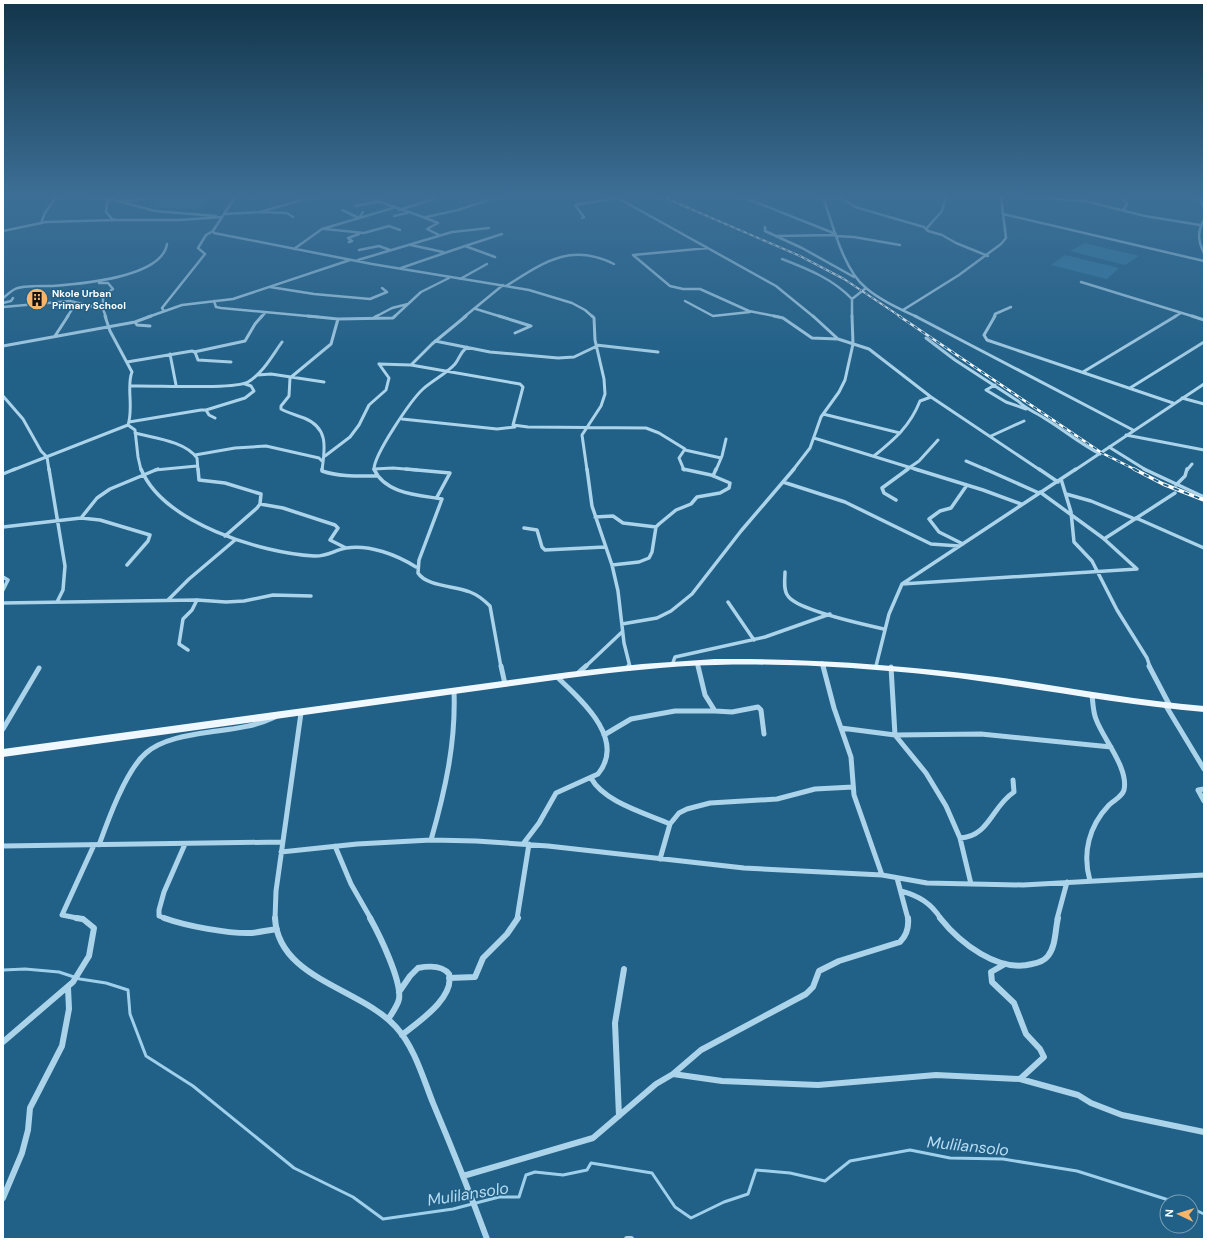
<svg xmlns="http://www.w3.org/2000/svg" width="1207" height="1242" font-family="'DM Sans',sans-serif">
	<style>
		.green { fill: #317aa3 }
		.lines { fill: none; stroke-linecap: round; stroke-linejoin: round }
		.stream { stroke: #9fd0eb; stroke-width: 3 }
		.minor-far4 { stroke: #abd3ea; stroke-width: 2.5 }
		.minor-far3 { stroke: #abd3ea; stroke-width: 3 }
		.minor-far2 { stroke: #abd3ea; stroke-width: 3.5 }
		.minor-far1 { stroke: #abd3ea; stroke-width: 5 }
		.minor { stroke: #abd3ea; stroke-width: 6 }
		.primary { fill: #eff8fe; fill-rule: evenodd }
		.rail-far2-casing { stroke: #fff; stroke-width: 2 }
		.rail-far1-casing { stroke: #fff; stroke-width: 2.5 }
		.rail-casing { stroke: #fff; stroke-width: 3.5 }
		.rail-far2 { stroke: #216087; stroke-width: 1; stroke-dasharray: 3.5; stroke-linecap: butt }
		.rail-far1 { stroke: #216087; stroke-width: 1.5; stroke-dasharray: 4.5; stroke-linecap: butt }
		.rail { stroke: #216087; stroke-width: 2; stroke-dasharray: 5.5; stroke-linecap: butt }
		.labels { text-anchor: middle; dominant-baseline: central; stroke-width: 3; stroke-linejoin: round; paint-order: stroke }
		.far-poi-label { font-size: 10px; font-weight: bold; fill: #fff; stroke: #216087; text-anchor: start }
		.near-water-label { font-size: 16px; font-style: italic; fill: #b6dcf1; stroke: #216087 }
	</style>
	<rect width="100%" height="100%" fill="#216087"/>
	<path class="green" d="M163,197H168L210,199L197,209L149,207Z
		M1085,243L1139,256L1125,265L1070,251Z
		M1065,255L1119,268L1107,279L1051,265Z"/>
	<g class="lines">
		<path class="stream" d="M3,970L25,969L59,972L80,979L106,983L128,990L130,1014L146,1056L193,1086L294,1168L353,1197L383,1219L453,1209L499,1197H519L526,1175L535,1172L563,1175L587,1170L591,1163L652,1173L675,1207L691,1218L724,1202L748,1194L756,1170L790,1173L825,1181L850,1161L910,1150L950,1158L1003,1159L1077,1171L1175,1202
			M1191,1208L1204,1214"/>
		<path class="minor-far4" d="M93,197L114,200L155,211L216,216
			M111,197L107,202L106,212L112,219L116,220H179L222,217
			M235,197L213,231L214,233L372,264L529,290L572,303L585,310L593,317
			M368,197C391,207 415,213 438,223L427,229L439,235
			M616,197L776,286L814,317
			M743,197L836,234
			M823,197C833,225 843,269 866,288C880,300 900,309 917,317
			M836,197L843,199L855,207L924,227L928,231L942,235L956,243L988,256
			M1028,197L1085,201L1145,216L1200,225
			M1121,197L1127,204L1123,211
			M1199,197L1204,208
			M124,201L154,197
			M355,206L377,202
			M342,210L359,218
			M399,210L434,199L431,197
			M260,212L287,213L293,217
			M225,214L260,212L312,197
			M1003,214L1204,261
			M394,216L407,213
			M426,217L458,210L497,197
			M359,218L363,212
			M582,218L584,217L575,205L617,198
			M1204,220C1197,231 1198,242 1204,253
			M41,223L45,213L56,197
			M765,227V231L802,248L854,277
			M325,229L364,233L389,226L400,230
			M926,229L942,211L946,197
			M3,231L46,222L115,220
			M776,236L835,235
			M836,236L854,237L900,245
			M349,242L352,241L348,238L359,234
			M411,245L443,252
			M465,246L502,234
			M294,249L322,229L393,208
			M359,250L379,246L390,250
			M633,255L670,286L683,289H700L749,311L779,317
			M633,255L708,248
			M782,259C808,269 833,279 852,299V317
			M358,260L452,232L489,228
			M401,268L465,246L495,257
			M460,279L487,264
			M1081,282L1195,317
			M99,283H108L113,289L103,296V309
			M506,286C543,263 570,242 614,264
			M270,287L314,294L370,299L387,292L382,288
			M3,298C7,295 11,291 15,289C22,285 43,286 52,286C79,284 162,278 167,244
			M852,299L866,288
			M214,301L216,307L221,308L318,317
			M685,301L713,316L750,312
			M3,303L11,301L13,298
			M3,307L70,301L103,309L106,317
			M476,309L502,317
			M903,310L959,275L1001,244L1006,238L1001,197
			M164,311L162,308L205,254L198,248L206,235L213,231
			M67,317L75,305L74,303
			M148,317L182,305L233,299L350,260
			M261,317L265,313
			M375,317L392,308L408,304
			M394,317L421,292L449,278
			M464,317L503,285
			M994,317L995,314L1011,307
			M1174,317L1181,313"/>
		<path class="minor-far3" d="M105,316L110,331L132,372C126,386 134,407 128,425L135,430L138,457L141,470
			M308,316L338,319L393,318L395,316
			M499,316L531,326L515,333
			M774,316L783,318L812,338L838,339
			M813,316L838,339L869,349L931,397L1040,470
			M915,316L1133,430
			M995,316L984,335L987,340L1173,403
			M1192,316L1204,320
			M375,317L377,316
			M135,322L137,325L150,326
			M55,336L68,316
			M926,338L955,360L1018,401C1026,409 1035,412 1044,418C1064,430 1079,443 1100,454
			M435,341L490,352L558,358L574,357L597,346
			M596,345L658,352
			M3,346L135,322L151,316
			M194,352L245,341L255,324L262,316
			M170,354L176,385
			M127,362L192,351L195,352L198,360L231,362
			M379,364L411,365L520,384L523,387L513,425
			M411,365L432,344L466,316
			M1083,372L1176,316
			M258,375L271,374L324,382
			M290,378L289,396L281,406V409C288,413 296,415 304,418C329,428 325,448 322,470
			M290,378L331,344L338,319
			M995,385L986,390L1006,402L1026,409
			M131,386C152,385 234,390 248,382C263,373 272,356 282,342
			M1130,388L1204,342
			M3,396L23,419L41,451L47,457L49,470
			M1182,398L1204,404
			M206,410L245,398L254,391L251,386L245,384
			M823,414L900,433
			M402,419L497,429L515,427L513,425L528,427L646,428L659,433L685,449L679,458L684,470
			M129,422L201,410H206L209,415L215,418
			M135,433C154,438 185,441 197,458L198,470
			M1126,435L1204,450
			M991,436L1024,421
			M814,438L918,470
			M1109,447L1146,470
			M685,450L721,458
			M195,455L235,448L266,446L319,458L323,462
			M325,456L350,437L359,425L369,405L386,390L389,378L379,364
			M874,456C895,439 910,426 920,401L931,397
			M966,461L987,470
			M374,469L393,468L417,470
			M13,470L128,425
			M155,470L197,466
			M374,470C373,456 411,400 423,389C433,380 446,374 455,364C460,358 459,354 467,347
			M587,470L582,435L601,406L605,394L604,379L595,340L594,318L592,316
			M716,470L722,456L726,439
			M793,470L810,448L821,417L839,392L845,380L853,344L852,316
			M906,470L919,461L938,440
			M1075,470L1204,384
			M1187,470L1192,464"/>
		<path class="minor-far2" d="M49,469L65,566L63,590L57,602
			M141,469C163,523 261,553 314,556C326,557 335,550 346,548C369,544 397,555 416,567
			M198,469L199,480L225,483L261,494L260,504L257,508L225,536
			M322,469V471C340,477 358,476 377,476
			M374,469C385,494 419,495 442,499L419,560L418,573C426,586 455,586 470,592C478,595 484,600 490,606L501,667
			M406,469L450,473L437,497
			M587,469L592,506L612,565L618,591L624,643L630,667
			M915,469L983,490L1021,504
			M985,469L1039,493
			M1039,469L1058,482
			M1144,469L1204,497
			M3,474L15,469
			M713,476L716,469
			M1061,479L1071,512L1074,542L1092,561L1117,610L1147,658L1150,667
			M783,482L845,502L931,544L959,546
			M1176,485L1185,476L1187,469
			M1066,494L1091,501L1135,519
			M896,500L884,493L882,488L908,469
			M260,504L283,508L335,525L338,528L330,540L346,548
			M595,517L613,516L623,523L656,527
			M81,518L97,498L110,489L158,469
			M1136,518L1204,548
			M3,527L81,518L100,520L150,535L148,541L127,565
			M524,528L537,530L542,547L545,550L605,547
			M1104,539L1175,493
			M963,544L939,532L929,519L940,511L951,508L967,485
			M612,565L639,562L649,558L652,552L656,527L659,524L676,510L691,504L697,497L720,493L729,488L730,483L711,475L683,469
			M785,572C785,579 783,590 788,596C797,610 866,625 884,629
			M3,577L8,580L3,590
			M902,584L1137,569L1103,538L1040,492
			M168,600L189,579L235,540
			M728,602L754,640
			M3,603L197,600L226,602L244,601L273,595L311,596
			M622,624L657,618L671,611L692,594L741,531L794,469
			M188,650L179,644L183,619L192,610L197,600
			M697,663L698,667
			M822,663L823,667
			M672,665L675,657L765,637L830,614
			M876,666L889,614L902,584L1076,469
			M585,667L622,632"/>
		<path class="minor-far1" d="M501,666L505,684
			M629,666L630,668
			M698,666L705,695L715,711L732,712L758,707L761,710L764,734
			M823,666L834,708L851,757L854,795L882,875
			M1149,666L1170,706
			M891,667L895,735L926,773L946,806L960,838L971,884
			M577,674L586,666
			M1166,706L1204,769
			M841,728L895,735L981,734L1111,747
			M3,729L39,668
			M604,735L631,719L675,711H715
			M591,778C604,802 645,813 670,824
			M1204,789L1198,790L1204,801
			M960,838C989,837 992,806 1014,792L1013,780
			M431,840C445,791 456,743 454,691
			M523,844L539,823L556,793L598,774C627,739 580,699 557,677
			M99,845C108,820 126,770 146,753C162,739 189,735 210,732C232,729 254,727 275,717
			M3,846L282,842
			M335,846L351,884L371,919
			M281,852L357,844L431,840L476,841L548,846L744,868L882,875L927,883L1023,885L1204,875
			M660,859L670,824L679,813L687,809L710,803L777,799L815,789L853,787
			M897,878L908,919
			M1090,881C1082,853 1089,826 1109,805C1114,800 1122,797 1124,790C1129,768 1103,739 1096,719C1093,712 1093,703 1092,695
			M901,891C919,896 931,903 941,919
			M82,919L62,915L94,845
			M167,919L159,916V910L164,892L185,844
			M275,919L276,891L301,713
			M517,919L529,844
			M1057,919L1067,882"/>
		<path class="minor" d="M164,918C186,926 229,934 252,933C261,932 269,930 277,929
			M275,918C278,979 361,988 396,1027C415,1048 423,1078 433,1103C452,1148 470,1193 487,1239
			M370,918C379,934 402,981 399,999C398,1005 392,1013 389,1018
			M940,918C960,943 998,973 1032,964C1038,963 1044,961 1048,956C1056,946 1055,930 1058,918
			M449,978L475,977L483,958L507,934L518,918
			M399,992L410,976L418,968C428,966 442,965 449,974C455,998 418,1022 402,1035
			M3,1042L73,982L89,956L94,928L83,919L76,918
			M673,1074L722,1081L818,1085L936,1075L1020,1079L1044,1057L1040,1049L1026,1034L1014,1003L992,982L991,972L1005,964
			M1020,1079L1078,1095L1091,1103L1122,1115L1204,1132
			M619,1116L615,1023L624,969
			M463,1176L593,1138L656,1084L673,1074L701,1050L806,994L813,987L819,971L839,961L900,942C907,935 909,928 908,918
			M3,1198L22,1153L28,1130L30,1108L62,1046L69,1009L68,988
			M627,1239H631"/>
		<path class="primary" d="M715,659C810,658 903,665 996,677C1066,687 1134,700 1204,706V712C1116,705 1028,686 940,676C865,668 791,663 716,665C666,666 617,672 569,678L3,757V749L569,672L642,664Z"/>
		<g class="rail-far2-casing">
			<path id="rail-far2" d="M663,197L800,256L844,279L901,317"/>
		</g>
		<g class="rail-far1-casing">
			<path id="rail-far1" d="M899,316L1102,453L1136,470"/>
		</g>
		<g class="rail-casing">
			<path id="rail" d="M1134,469L1163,484L1204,500"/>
		</g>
		<use href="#rail-far2" class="rail-far2"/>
		<use href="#rail-far1" class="rail-far1"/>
		<use href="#rail" class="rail"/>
	</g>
	<linearGradient id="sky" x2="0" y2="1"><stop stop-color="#12354a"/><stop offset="0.53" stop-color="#3d6f96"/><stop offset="1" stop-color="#3d6f96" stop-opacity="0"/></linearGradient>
	<rect width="1207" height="371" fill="url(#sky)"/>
	<defs>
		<g id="building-disc" transform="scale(1.15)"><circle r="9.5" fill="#f7b56c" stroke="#216087"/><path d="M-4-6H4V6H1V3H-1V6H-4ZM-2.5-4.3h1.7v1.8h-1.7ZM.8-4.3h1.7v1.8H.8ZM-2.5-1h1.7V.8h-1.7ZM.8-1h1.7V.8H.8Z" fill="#111"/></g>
	</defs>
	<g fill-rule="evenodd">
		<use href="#building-disc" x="37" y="299"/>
	</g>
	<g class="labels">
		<g class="far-poi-label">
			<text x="52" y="293">Nkole Urban<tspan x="52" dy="12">Primary School</tspan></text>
		</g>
		<g class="near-water-label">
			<text transform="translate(968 1146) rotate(6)">Mulilansolo</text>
			<text transform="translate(468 1194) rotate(-9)">Mulilansolo</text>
		</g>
	</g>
	<rect width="1207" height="1242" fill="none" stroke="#ffffff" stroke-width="8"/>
	<g transform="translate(1179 1214) rotate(274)"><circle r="19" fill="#216087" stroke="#7aa0b7"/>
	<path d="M0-3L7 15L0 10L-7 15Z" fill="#f7b56c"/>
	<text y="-6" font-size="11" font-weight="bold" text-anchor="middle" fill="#ffffff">N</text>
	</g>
</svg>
